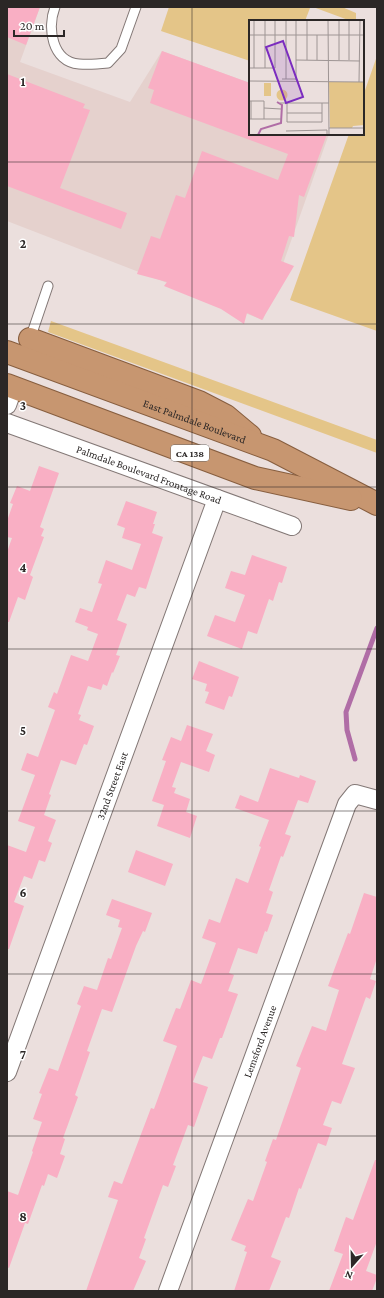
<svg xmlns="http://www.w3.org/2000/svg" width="384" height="1298" font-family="'Crimson Pro',serif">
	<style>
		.built { fill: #e5d1cd }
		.green { fill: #e4c588 }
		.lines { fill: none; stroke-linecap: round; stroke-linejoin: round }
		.stream { stroke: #b06da6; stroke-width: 5 }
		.building { fill: #f9afc4 }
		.service-casing { stroke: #837876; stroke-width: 11 }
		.minor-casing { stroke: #837876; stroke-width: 20 }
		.trunk-casing { stroke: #875e3f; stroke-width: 24 }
		.service { stroke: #fff; stroke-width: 9 }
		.minor { stroke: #fff; stroke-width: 18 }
		.trunk { stroke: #c79670; stroke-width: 22 }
		.grid { fill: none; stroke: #2b2726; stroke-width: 1; stroke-opacity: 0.55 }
		.labels { text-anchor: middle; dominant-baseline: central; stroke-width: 3; stroke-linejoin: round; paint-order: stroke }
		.shield { fill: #fff; stroke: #6b6867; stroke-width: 1 }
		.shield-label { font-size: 10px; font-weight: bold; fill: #2b2726 }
		.street-label { font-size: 11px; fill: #2b2726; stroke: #fff }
		.inset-river { fill: none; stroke: #b06da6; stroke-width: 2 }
		.inset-road { fill: none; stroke: #9e9594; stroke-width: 1 }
		.view { fill: #7b2cbf; fill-opacity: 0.15; stroke: #7b2cbf; stroke-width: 2 }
		.inset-edge { fill: none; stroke: #2b2726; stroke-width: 2 }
		.grid-label { font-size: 13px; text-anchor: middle; font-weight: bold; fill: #2b2726; stroke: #fff; stroke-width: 3; stroke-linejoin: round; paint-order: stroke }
	</style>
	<rect width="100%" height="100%" fill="#ebdfdd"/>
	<path class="built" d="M7,7H40L20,62L130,102L162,51L250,83V134H329L263,320L7,221Z"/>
	<path class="green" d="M169,7H307L310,8L305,21H250V61L161,31Z
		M313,7H342L356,13V20L351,21Z
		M377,56V331L290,300L349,134H363V96Z
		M51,321L377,440V453L48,332Z"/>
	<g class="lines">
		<path class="stream" d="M355,759L347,730L346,712L377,628"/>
	</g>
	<path class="building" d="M7,7H40L26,45L7,37Z
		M162,51L250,83V134H327L304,197L299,195L294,237L289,236L281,261L294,266L262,320L247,313L244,324L221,309L164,286L167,282L137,274L151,236L160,239L176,195L185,198L202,151L278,180L288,154L150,103L154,90L148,88Z
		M7,74L85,104L83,108L90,110L60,188L127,213L121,229L7,186Z
		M39,466L59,473L40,527L44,529L41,536L44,537L30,575L33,577L25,600L18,597L9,622H7V552L12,538L7,537V521L13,504L10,503L17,486L30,491Z
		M126,501L157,512L153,524H155L152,533L163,537L146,589L139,587L135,597L127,594L117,620L127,624L116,655L120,656L113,673L112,672L107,686L103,684L101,690L88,686L78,714L81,715L79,720L94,726L87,745L84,744L76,765L61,760L49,794L51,795L44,815L56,820L48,841L52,843L45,862L39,860L32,879L24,876L14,902L24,906L9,949H7V845L26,852L35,827L18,821L35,775L21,770L27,753L38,757L55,710L48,707L54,692L57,694L71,655L88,661L98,634L87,630L88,627L75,622L80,608L92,612L102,584L98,583L106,560L132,570L141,544L122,538L125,528L117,525Z
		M252,555L287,567L282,583L279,582L273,601L269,599L257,634L248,631L242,649L207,636L215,615L235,622L245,595L225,588L231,571L245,575Z
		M199,661L239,677L232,697L229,696L224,710L205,703L209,692L205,691L207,684L192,679Z
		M187,725L213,734L206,751L215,755L209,772L181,762L172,787L176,788L174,793L190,799L186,812L197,816L190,838L157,826L164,805L152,801L166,761L162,760L171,737L181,741Z
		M270,768L299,778L300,775L316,781L308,803L298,800L285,834L291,836L283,857L281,856L269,890L273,892L266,913L273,915L267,932L265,931L257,954L238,948L229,973L234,975L228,991L238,994L222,1038H220L212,1059L203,1056L193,1082L208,1087L194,1127L188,1125L173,1165L176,1166L168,1187L163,1185L144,1238L146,1239L139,1258L146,1261L133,1291H86L118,1200L108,1197L114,1181L122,1184L151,1108L154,1109L177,1046L163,1041L176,1008L180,1009L191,980L201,984L216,943L202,938L209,919L220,923L236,878L248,883L261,847L259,846L269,820L235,808L240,795L258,802Z
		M136,850L173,864L165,886L128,872Z
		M364,893L377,897V958L370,979L376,981L370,999L366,997L342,1064L355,1068L341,1104L332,1101L323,1125L332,1128L326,1146L318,1143L301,1189L299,1188L289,1218L286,1217L271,1257L281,1261L269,1291H234L247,1252L244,1251L246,1246L231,1240L248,1199L253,1201L267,1162L265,1161L273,1139L276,1140L301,1068L296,1066L312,1026L326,1031L339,990L328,986L348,933L350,934Z
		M112,899L152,913L145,932L143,931L136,946L112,1012L102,1009L87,1051L90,1052L75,1095L78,1097L63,1138L65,1139L60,1154L65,1156L57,1178L48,1174L44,1186L42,1185L28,1224L25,1223L9,1268L7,1267V1191L18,1195L33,1152L32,1151L42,1122L33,1119L42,1094L39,1093L49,1068L58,1071L81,1006L77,1004L84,986L97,990L108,958L111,959L122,928L118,927L120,920L106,915Z
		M375,1160H377V1241L366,1271L377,1275V1278L372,1291H329L343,1254L334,1251L346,1217L353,1220Z"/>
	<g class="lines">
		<g class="service-casing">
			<path id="service" d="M55,7C47,28 52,62 79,64C89,65 99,64 108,63L121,49L136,7
				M30,339L48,286"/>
		</g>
		<g class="minor-casing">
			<g id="minor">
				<path d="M7,405L13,388"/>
				<path id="s1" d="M7,423L292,526"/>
				<path id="s2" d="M7,1072L217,499"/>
				<path id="s3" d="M168,1291L347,804L355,794L377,800"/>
			</g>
		</g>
		<g class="trunk-casing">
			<g id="trunk">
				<path d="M30,339L199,402L226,416L250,436"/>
				<path id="s4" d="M7,352L273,450L377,504"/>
				<path d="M7,385L255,478L351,499"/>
			</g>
		</g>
		<use href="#service" class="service"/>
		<use href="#minor" class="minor"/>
		<use href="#trunk" class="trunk"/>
	</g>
	<path class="grid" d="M192,7V1291M7,162H377M7,324H377M7,487H377M7,649H377M7,811H377M7,974H377M7,1136H377"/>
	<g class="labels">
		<rect class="shield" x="171" y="445" width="38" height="16" rx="3"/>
		<g class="shield-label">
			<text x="190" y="453">CA 138</text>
		</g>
		<g class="street-label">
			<text stroke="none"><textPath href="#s4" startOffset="200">East Palmdale Boulevard</textPath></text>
			<text stroke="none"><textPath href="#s1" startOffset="151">Palmdale Boulevard Frontage Road</textPath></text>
			<text stroke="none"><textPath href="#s2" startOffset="305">32nd Street East</textPath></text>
			<text stroke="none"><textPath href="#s3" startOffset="266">Lemsford Avenue</textPath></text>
		</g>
	</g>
	<g transform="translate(249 20)">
		<rect width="115" height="115" fill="#ebdfdd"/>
		<path d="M80,62H115V105L104,106L103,108H81ZM15,63H22V76H15ZM27.5 75a5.5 5.5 0 1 1 11 0a5.5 5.5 0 1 1-11 0Z" fill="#e4c588"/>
		<path class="inset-river" d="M9,115L12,109L32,103L33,85L28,82"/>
		<path class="inset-road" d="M5,0V48M79,0L80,115M90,0V40M0,15H115M47,40L111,41M58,40V0M68,40V15M100,40V0M0,48H26V0M16,48V0M33,59H47M37,59V0M47,60V0M0,61L115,62M110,62L111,0M0,81H15V99M2,81V99M31,83H80M38,83V102H73V83M15,88L32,89M38,93H73M0,99H32M80,108H115M37,111L78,110V115"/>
		<path class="view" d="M34,21L54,77L37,83L17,27Z"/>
		<rect width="115" height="115" class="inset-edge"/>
	</g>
	<g class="grid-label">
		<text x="23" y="86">1</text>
		<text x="23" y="248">2</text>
		<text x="23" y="410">3</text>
		<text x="23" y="572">4</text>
		<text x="23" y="735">5</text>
		<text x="23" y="897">6</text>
		<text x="23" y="1059">7</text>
		<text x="23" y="1221">8</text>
	</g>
	<rect width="384" height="1298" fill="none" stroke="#2b2726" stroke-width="16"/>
	<g transform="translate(352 1266) rotate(200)" stroke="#ffffff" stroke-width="3" paint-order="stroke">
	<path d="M0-3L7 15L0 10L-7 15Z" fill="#2b2726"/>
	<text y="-6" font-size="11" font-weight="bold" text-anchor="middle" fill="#2b2726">N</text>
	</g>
	<path d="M14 30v6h50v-6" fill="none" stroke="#2b2726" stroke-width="2"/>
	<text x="20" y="30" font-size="12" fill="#2b2726" stroke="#ffffff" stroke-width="3" paint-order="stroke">20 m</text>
</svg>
